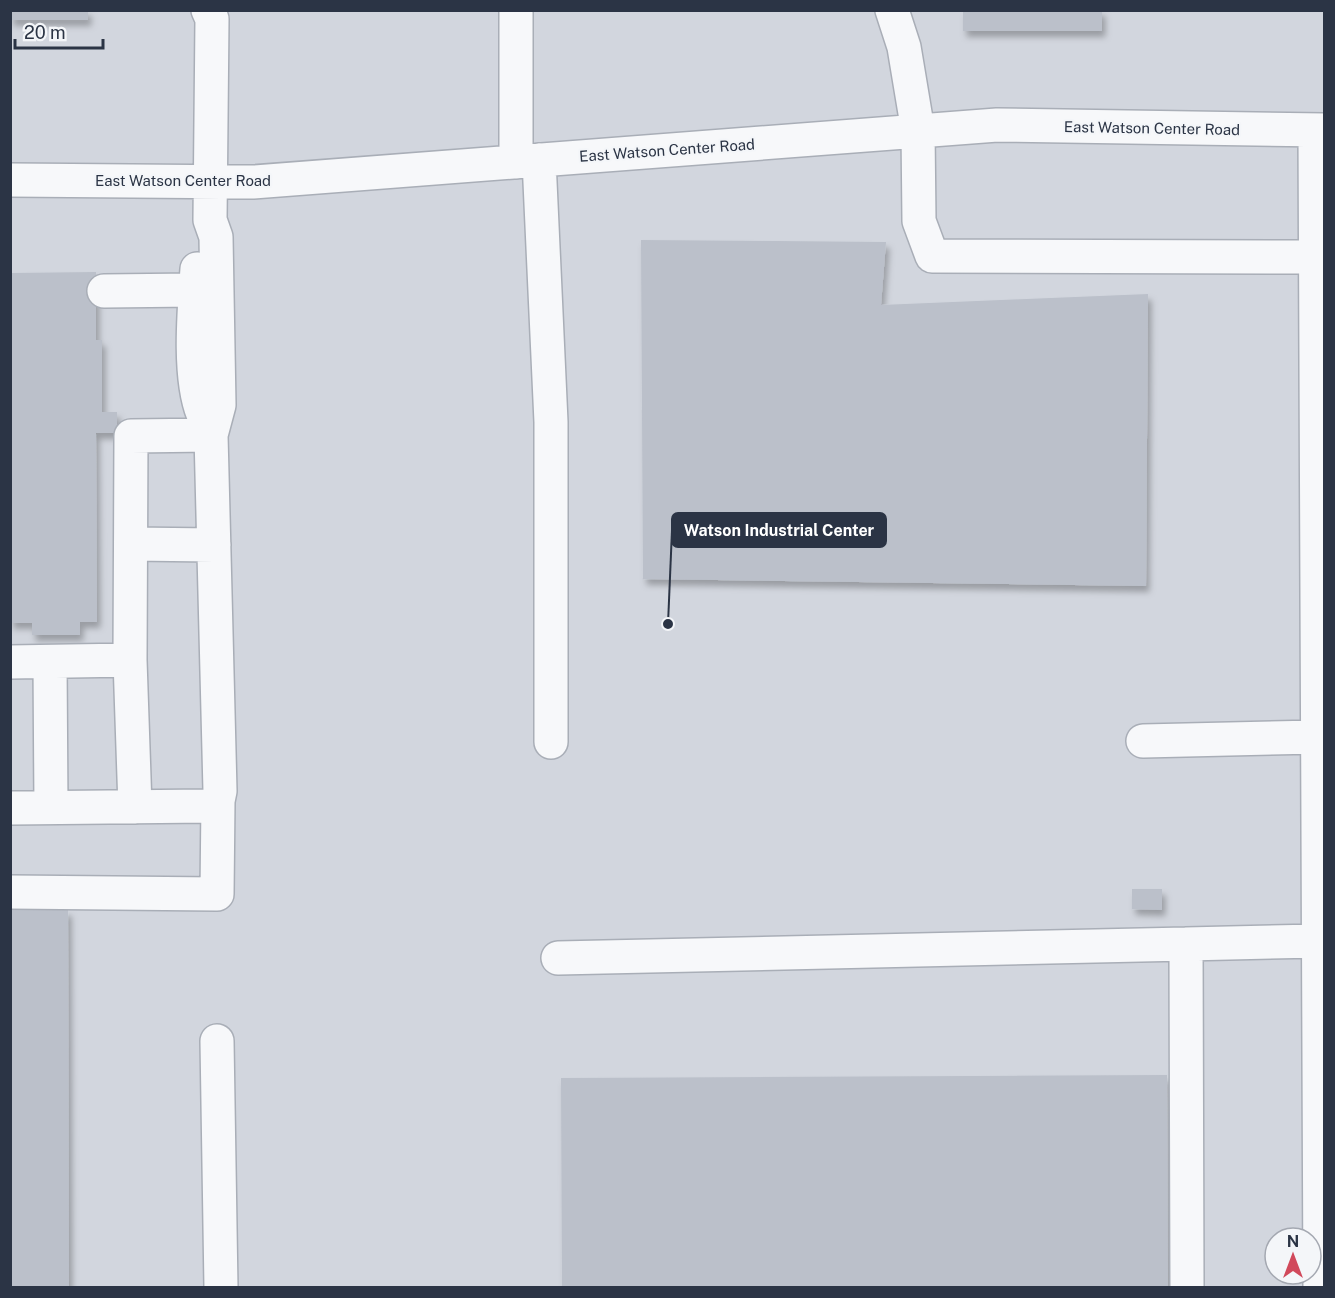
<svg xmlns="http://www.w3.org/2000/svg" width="1335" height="1298" font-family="'Public Sans',sans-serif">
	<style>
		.built { fill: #d2d6de; fill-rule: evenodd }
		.building { fill: #bbc0ca; filter: url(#shadow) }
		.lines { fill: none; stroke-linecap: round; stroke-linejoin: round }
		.minor-casing { stroke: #a9aeb7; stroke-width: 36 }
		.minor { stroke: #f7f8fa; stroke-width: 33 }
		.labels { text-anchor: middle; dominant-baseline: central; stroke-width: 4.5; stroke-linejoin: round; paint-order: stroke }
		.street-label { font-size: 15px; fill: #2b3445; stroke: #f4f6f9 }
		.leader { fill: none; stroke: #2b3445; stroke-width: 2 }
		.callout-dot { fill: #2b3445; stroke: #f4f6f9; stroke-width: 2 }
		.callout { fill: #2b3445; stroke: #2b3445; stroke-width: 2 }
		.callout-label { font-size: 16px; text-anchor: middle; font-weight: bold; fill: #fff }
	</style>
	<defs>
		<filter id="shadow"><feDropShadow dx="3.5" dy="6" stdDeviation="3" flood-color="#0004"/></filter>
	</defs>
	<rect width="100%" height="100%" fill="#e4e7ec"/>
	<path class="built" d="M10,11H1324V1287H11ZM1275,1238H1311V1274H1275Z"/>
	<path class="building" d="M10,10H88V20H10Z
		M963,10H1102V31H963Z
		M641,240L886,242L881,305L1148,294L1146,586L643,579Z
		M96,272V340H102V412H117V433H96L97,622H80V635H32V623H10V273Z
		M1132,889H1162V910L1132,909Z
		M10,910H68L69,1288H10Z
		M1167,1075L1168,1288H562L561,1078Z"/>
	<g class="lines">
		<g class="minor-casing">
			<path id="minor" d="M516,10V162
				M892,10L904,47L918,131L919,221L932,256L1315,257
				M1315,130L1320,1288
				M539,160L551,422V742
				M10,180L253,182L997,125L1324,130
				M197,269C194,310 188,377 203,414
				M104,291L195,290
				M131,544L214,545
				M130,660L135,807
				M10,662L130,660L131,436L211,435
				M50,662L51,807
				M1143,741L1317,737
				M10,808L209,806L218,801L220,791L211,435L219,405L216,237L210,220L212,19L208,10
				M10,892L217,894L218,801
				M1186,944L1318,941
				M558,958L1186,944L1187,1288
				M217,1041L221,1288"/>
		</g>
		<use href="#minor" class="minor"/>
	</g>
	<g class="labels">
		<g class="street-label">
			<text transform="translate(1152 128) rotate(1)">East Watson Center Road</text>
			<text transform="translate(667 150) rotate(-4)">East Watson Center Road</text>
			<text x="183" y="180">East Watson Center Road</text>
		</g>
	</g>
	<path class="leader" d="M668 624L672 530"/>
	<circle class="callout-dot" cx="668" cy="624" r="6"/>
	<rect class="callout" x="672" y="513" width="214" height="34" rx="6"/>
	<g class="callout-label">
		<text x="779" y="536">Watson Industrial Center</text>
	</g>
	<rect width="1335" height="1298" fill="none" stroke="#2b3445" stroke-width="24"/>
	<g transform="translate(1293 1256)"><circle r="28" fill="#f4f6f9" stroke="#a4a8b1" stroke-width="1.5"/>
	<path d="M0-4.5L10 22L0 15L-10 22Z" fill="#d1495b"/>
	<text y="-9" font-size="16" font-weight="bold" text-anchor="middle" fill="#2b3445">N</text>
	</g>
	<path d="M15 39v9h88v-9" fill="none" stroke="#2b3445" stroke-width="3"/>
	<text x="24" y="39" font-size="18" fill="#2b3445" stroke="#f4f6f9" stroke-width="4.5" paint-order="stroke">20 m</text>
</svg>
